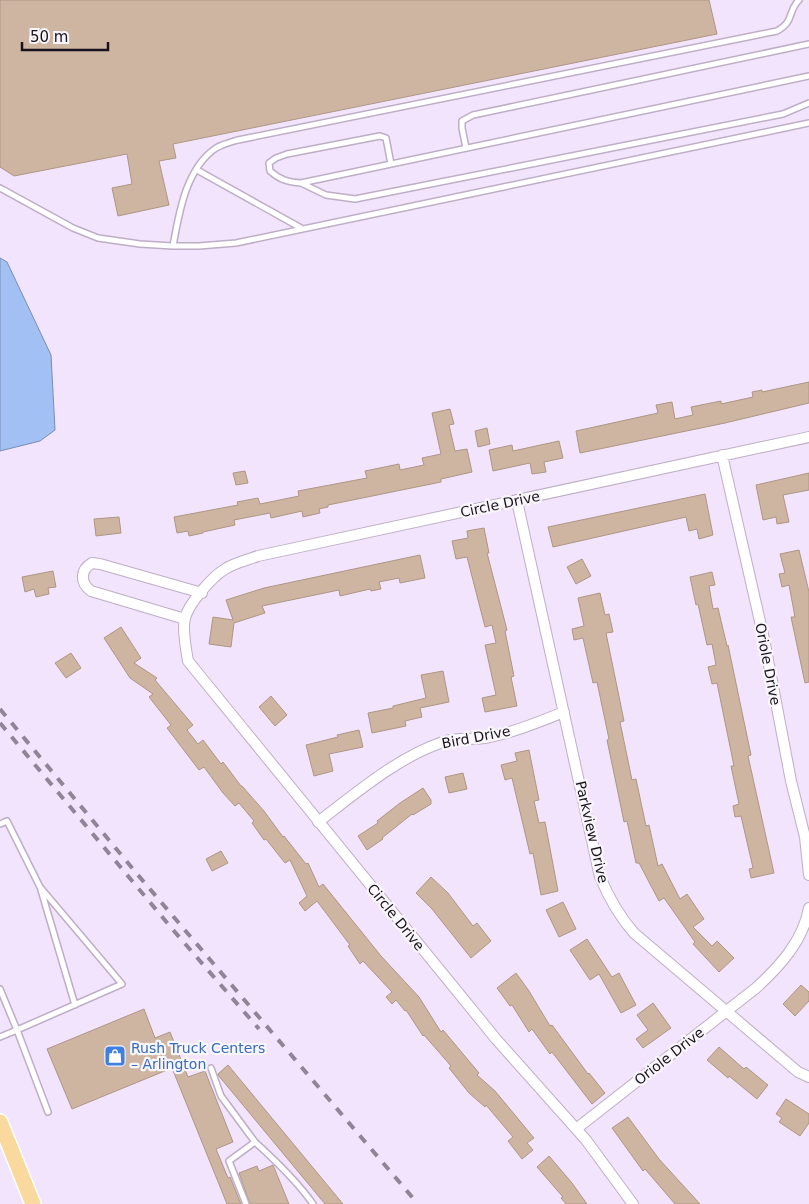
<svg xmlns="http://www.w3.org/2000/svg" width="809" height="1204" font-family="'DejaVu Sans',sans-serif">
	<style>
		.water { fill: #a2c0f4; stroke: #798cb3 }
		.building { fill: #cdb5a2; stroke: #ae9685 }
		.lines { fill: none; stroke-linecap: round; stroke-linejoin: round }
		.lane-casing { stroke: #bdaec6; stroke-width: 8 }
		.street-casing { stroke: #bdaec6; stroke-width: 12 }
		.primary-casing { stroke: #fff; stroke-width: 18 }
		.lane { stroke: #fff; stroke-width: 5 }
		.street { stroke: #fff; stroke-width: 10 }
		.primary { stroke: #f9d99d; stroke-width: 15 }
		.rail { stroke: #908597; stroke-width: 4; stroke-dasharray: 9 9; stroke-linecap: butt }
		.labels { text-anchor: middle; dominant-baseline: central; stroke-width: 4.5; stroke-linejoin: round; paint-order: stroke }
		.street-label { font-size: 14px; fill: #18121b; stroke: #f9f6fb }
		.shop-label { font-size: 14px; fill: #366cbe; stroke: #f9f6fb; text-anchor: start }
	</style>
	<rect width="100%" height="100%" fill="#f3e4fd"/>
	<path class="water" d="M0,258L7,262L51,355L55,430L40,441L0,451Z"/>
	<path class="building" d="M0,0H709L717,34L173,144L176,158L159,161L169,205L118,216L112,188L132,184L127,154L14,176L0,167Z
		M809,382V403L725,423L580,453L576,431L658,413L656,405L672,402L675,419L693,415L691,407L721,401V404L753,397L752,392L762,390V392Z
		M450,409L454,424L449,425L455,451L467,449L472,472L441,479V482L328,505V507L319,509L320,513L303,517L302,511L271,518L270,513L234,520L235,525L203,532V533L189,536L188,531L177,533L174,517L238,505L237,502L258,498L260,504L299,496L298,491L367,478L365,471L399,464L400,470L424,465L422,458L441,454L432,413Z
		M487,428L490,444L478,447L475,431Z
		M559,441L563,458L544,462L546,472L532,474L530,463L493,471L489,450L512,445L513,451Z
		M245,471L248,483L236,485L233,473Z
		M809,473V490L783,495L789,522L777,524L776,517L763,520L756,485Z
		M705,494L713,535L699,539L697,529L689,531L686,517L553,547L548,527Z
		M119,517L121,533L96,536L94,519Z
		M484,528L489,553H487L507,630L505,631L514,676L511,677L517,706L485,712L482,698L496,695L485,645L496,643L492,625L485,627L467,557L456,559L452,541L468,538L467,531Z
		M799,550L809,592V682L805,683L791,617H795L789,585L782,587L779,574L785,573L780,554Z
		M420,555L425,578L400,583L399,578L379,582L381,589L371,591L370,589L340,596L339,590L262,606L265,613L234,623L231,647L209,644L213,617L233,620L226,600L264,588Z
		M582,559L591,576L576,584L567,567Z
		M53,571L56,587L48,588L49,594L36,597L34,589L25,592L22,577Z
		M712,572L715,585L709,586L713,609L718,608L727,646L728,645L751,755L748,756L774,873L751,878L749,869L753,868L741,816L735,817L733,806L739,804L731,766H734L726,727L717,683L712,684L708,667L716,665L712,644L707,645L698,604L696,605L690,577Z
		M600,593L605,615L609,614L613,632L606,633L624,721L620,722L632,780L636,779L646,826L649,825L658,866L662,864L680,899L687,894L704,919L693,927L712,946L717,941L734,958L719,972L693,944L695,942L664,898L659,901L639,863H636L627,821L624,822L616,783L607,740L609,739L597,682L593,683L583,638L574,640L572,629L584,626L578,598Z
		M121,627L141,658L134,663L157,678L155,680L193,725L187,730L198,744L203,740L221,764L223,762L241,786H242L264,811L283,837L284,836L306,864L308,863L319,887L323,884L381,956L419,997L441,1032L443,1030L479,1073L477,1075L495,1091L534,1138L527,1143L533,1150L522,1159L508,1141L513,1137L486,1105L485,1107L469,1093L449,1068L451,1066L424,1035L423,1036L406,1010L405,1011L396,1000L392,1004L386,997L392,992L363,961L360,964L348,946L350,945L317,901L305,911L299,903L307,896L290,860L285,863L266,839L264,840L252,823L254,821L239,803L235,806L223,793L204,767L199,770L167,728L171,725L149,697L153,694L130,678L104,638Z
		M71,653L81,668L66,678L55,663Z
		M443,671L449,702L420,708L422,717L405,721L406,726L372,733L368,713L393,708V706L426,698L421,675Z
		M271,696L287,715L275,726L259,707Z
		M359,730L363,747L329,754L333,771L314,776L306,745L338,737L337,735Z
		M529,750L539,800L534,801L539,823L545,822L558,891L541,895L533,853L530,854L512,778L505,780L501,765L517,761L515,753Z
		M463,773L467,789L449,793L445,777Z
		M423,788L431,800V804L413,815L412,814L382,838L383,839L367,850L358,836L378,823L377,821L400,803Z
		M221,851L228,863L212,871L206,859Z
		M431,877L448,893L473,926L477,923L491,941L471,958L432,909L416,893Z
		M563,902L576,929L559,937L546,910Z
		M587,939L612,977L619,973L636,1005L621,1013L599,974L590,980L570,950Z
		M516,973L529,991L550,1026L552,1025L588,1074L589,1073L605,1093L592,1104L552,1052L550,1054L532,1029L529,1032L512,1005L510,1006L497,988Z
		M801,985L809,992V1001L795,1016L783,1004Z
		M653,1003L671,1028L643,1048L636,1039L648,1030L637,1015Z
		M144,1009L155,1038L170,1032L188,1077L205,1071L233,1142L216,1149L228,1178L230,1177L241,1204H227L172,1068L72,1109L47,1049Z
		M719,1047L744,1069L746,1067L768,1085L757,1099L729,1076L728,1078L707,1060Z
		M228,1065L343,1204H325L218,1075V1074Z
		M786,1099L809,1114V1123L800,1136L779,1122L782,1118L776,1114Z
		M628,1117L659,1159L700,1204H675L645,1169L643,1171L612,1128Z
		M549,1156L572,1183L587,1204H566L561,1198L563,1197L537,1167Z
		M273,1165L289,1204H250L239,1173L257,1166L259,1171Z"/>
	<g class="lines">
		<g class="lane-casing">
			<path id="lane" d="M466,148L462,128V121L473,115L809,44
				M391,164L386,138L380,136L287,154L276,158L269,163L270,171C280,180 288,182 301,183L809,76
				M197,170L301,228
				M301,183L326,195L355,199L783,114L809,103
				M0,188L73,228L98,238L140,244L173,246H199L236,243L809,123
				M173,246C179,213 186,168 216,148C223,144 231,142 238,140L777,31C795,21 787,12 799,0
				M0,824L7,821L40,887L122,984L17,1030L0,989
				M41,890L75,1005
				M0,1037L17,1030L48,1112
				M211,1068L221,1096L255,1142L229,1161L246,1204
				M255,1142C276,1161 297,1181 313,1204"/>
		</g>
		<g class="street-casing">
			<path id="street" d="M722,455L764,639L791,781L805,837L809,875
				M517,501L600,877C609,898 619,916 634,933L798,1072L809,1077
				M185,619L91,591C80,583 80,570 92,563L100,564L202,593
				M318,822C356,793 398,757 443,742C456,737 471,740 485,738C512,733 539,722 564,712
				M576,1129L756,988C780,966 803,941 809,908
				M633,1204L586,1140L496,1039L188,661C186,650 182,629 185,618C189,603 212,577 225,569C234,563 247,560 258,556L809,437"/>
		</g>
		<g class="primary-casing">
			<path id="primary" d="M0,1122L33,1204"/>
		</g>
		<use href="#lane" class="lane"/>
		<use href="#street" class="street"/>
		<use href="#primary" class="primary"/>
		<path class="rail" d="M0,709L138,875L418,1204
			M0,723L174,931L259,1029"/>
	</g>
	<defs>
		<g id="shop-square" transform="scale(1.125)"><rect x="-9" y="-9" width="18" height="18" rx="4" fill="#3f7fe0" stroke="#f9f6fb"/><path d="M-5-2.5h2.3a2.7 3.5 0 0 1 5.4 0H5L5.5 6h-11ZM-1.5-2.5h3a1.5 2.3 0 0 0-3 0Z" fill="#fff"/></g>
	</defs>
	<g fill-rule="evenodd">
		<use href="#shop-square" x="115" y="1056"/>
	</g>
	<g class="labels">
		<g class="street-label">
			<text transform="translate(500 504) rotate(-12)">Circle Drive</text>
			<text transform="translate(768 664) rotate(79)">Oriole Drive</text>
			<text transform="translate(476 737) rotate(-11)">Bird Drive</text>
			<text transform="translate(592 832) rotate(77)">Parkview Drive</text>
			<text transform="translate(396 917) rotate(51)">Circle Drive</text>
			<text transform="translate(669 1056) rotate(-38)">Oriole Drive</text>
		</g>
		<g class="shop-label">
			<text x="131" y="1048">Rush Truck Centers<tspan x="131" dy="16">– Arlington</tspan></text>
		</g>
	</g>
	<path d="M22 42v8h86v-8" fill="none" stroke="#18121b" stroke-width="2.5"/>
	<text x="30" y="42" font-size="15" fill="#18121b" stroke="#f9f6fb" stroke-width="4" paint-order="stroke">50 m</text>
</svg>
